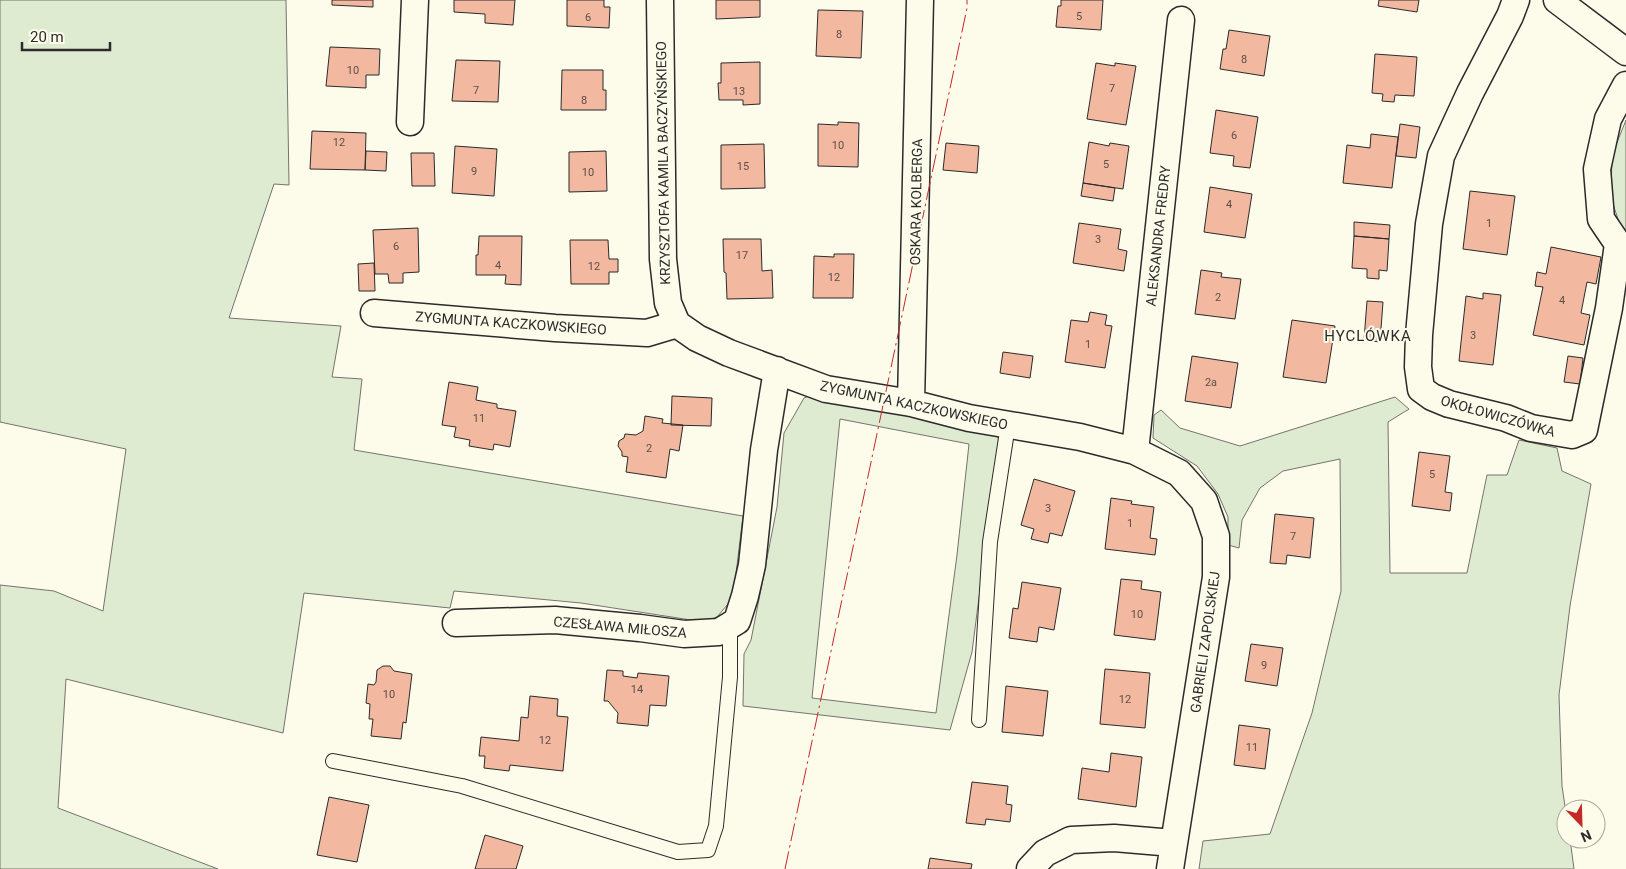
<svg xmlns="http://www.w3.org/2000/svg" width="1626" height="869" font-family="Roboto,sans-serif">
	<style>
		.green { fill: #deebd1; stroke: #74746e; fill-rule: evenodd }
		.building { fill: #f2b8a0; stroke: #2b2b2b }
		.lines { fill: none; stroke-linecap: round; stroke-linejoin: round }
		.service-casing { stroke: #2b2b2b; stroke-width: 16 }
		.minor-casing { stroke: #2b2b2b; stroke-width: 29 }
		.service { stroke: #fdfbea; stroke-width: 14 }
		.minor { stroke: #fdfbea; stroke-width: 26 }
		.power { stroke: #c62828; stroke-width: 1; stroke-dasharray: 18 4 2.5 4; stroke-linecap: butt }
		.labels { text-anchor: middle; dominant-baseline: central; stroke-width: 4; stroke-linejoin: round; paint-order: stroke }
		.number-label { font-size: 11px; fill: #5d4e48 }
		.street-label { font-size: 14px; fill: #2b2b2b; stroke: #fdfbea }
		.neighbourhood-label { font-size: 15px; letter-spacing: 1px; fill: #2b2b2b; stroke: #fdfbea }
	</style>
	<rect width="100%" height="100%" fill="#fdfbea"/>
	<path class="green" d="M0,0H286L289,185L274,184L229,318L341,326L332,377L362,379L354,450L743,516L733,598L717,617L704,622L581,603L454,591L450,608L304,593L283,733L66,679L58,808L218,869H0V585L54,591L103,611L126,449L0,422Z
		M1626,120V233L1620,225L1611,198L1612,155Z
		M813,394L997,434L999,441L972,652L950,730L743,706L744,654L751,640L777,507L784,433L804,398ZM840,419L969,444L957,555L936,713L812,698Z
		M1395,397L1409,409L1388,422L1390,573H1467L1487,475H1507L1519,440L1557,448L1562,471L1591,484L1570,606L1559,695L1562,786L1566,813V839H1570L1574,869H1199L1203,841L1270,834L1312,713L1341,591L1340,459L1283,471L1260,488L1242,520L1239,548L1228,545V517L1218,494L1197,466L1153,438L1154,415L1161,410L1180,428L1240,446Z"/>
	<path class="building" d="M332,0H373V7L332,5Z
		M454,0H515L513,25L485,23V14L454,12Z
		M567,0H604V7H610L609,28L567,26Z
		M716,0H760V17L716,19Z
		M1061,0H1103L1101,30L1056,27L1058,6H1061Z
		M1379,0H1419L1417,12L1378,6Z
		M818,10L863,11L861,58L816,56Z
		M1229,30L1270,36L1264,76L1220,69L1223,49H1226Z
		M330,47L380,49L379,75H366V88L326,86Z
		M1375,54L1417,57L1414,96L1395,95L1394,102L1382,101L1383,94L1372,93Z
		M456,60L500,61L498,102L452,101Z
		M760,62V104L743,105V100H719L718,83H721V63Z
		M1096,63L1115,66V63L1136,66L1126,125L1087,119Z
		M562,70H603V90H606V110H561Z
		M1216,110L1258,117L1250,168L1233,166L1234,156L1210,153Z
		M838,122L859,123L858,167L818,166V124L838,125Z
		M1400,124L1420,127L1416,158L1396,156Z
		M312,131L366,133L365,170L310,169Z
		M1371,134L1398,137L1392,188L1343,183L1347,145L1370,148Z
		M1089,142L1109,146L1110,143L1129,146L1123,189L1083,183Z
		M946,143L979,146L977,173L943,170Z
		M764,144L765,188L721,189V145Z
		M455,146L497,149L494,196L452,193Z
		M366,151L387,152L386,171L365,170Z
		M606,151L607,191L569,192V152Z
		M411,153H434L435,186H412Z
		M1083,183L1115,188L1113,201L1081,196Z
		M1210,187L1252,194L1245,238L1204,232Z
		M1470,191L1515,196L1507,255L1463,249Z
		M1354,222L1390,225L1389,239L1354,236Z
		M1079,223L1121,229L1118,249L1127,251L1124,271L1073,263Z
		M418,228L419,272L403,273V283H389L388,274H375L373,230Z
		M479,236H522L521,285L505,284L506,275H476V255H478Z
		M1354,236L1389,239L1387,271L1379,270V279L1367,278V269L1352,268Z
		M723,239H761L762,271L772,270L773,298L727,299L726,273L724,272Z
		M570,240H608L609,259H618V272H609V284H571Z
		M1551,247L1601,257L1596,284L1587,282L1581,313L1590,315L1584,345L1533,335L1543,287L1535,286L1537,272L1546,274Z
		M834,254H854L853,298H813L814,256L834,257Z
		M374,263L375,291H359L358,264Z
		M1201,270L1222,273L1221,277L1241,279L1235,319L1195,314Z
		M1483,293L1501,295L1493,365L1459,361L1466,296L1483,299Z
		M1367,301L1383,302L1380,342L1364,340Z
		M1090,312L1107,315L1105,325L1112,326L1105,368L1065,362L1071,320L1088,322Z
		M1292,320L1335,326L1326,383L1283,377Z
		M1003,352L1033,356L1030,378L1000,373Z
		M1192,356L1238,363L1231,408L1185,401Z
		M1568,356L1583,358L1580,384L1564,382Z
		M449,382L478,387L476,400L497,404V408L516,411L510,447L494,444L493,450L469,446L470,440L454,437L456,427L442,425Z
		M672,396L712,398L711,426L671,425Z
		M645,416L663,419L662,423L683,425L679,451L670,449L666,478L626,472L628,457L622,456V452L618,446L619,441L624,438L625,434L636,435L643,431Z
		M1419,452L1450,456L1445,492L1452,493L1450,511L1412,506Z
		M1034,479L1075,491L1062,536L1050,533L1048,543L1031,539L1034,529L1021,525Z
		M1111,498L1132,501L1131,504L1154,507L1150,538L1157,539L1155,555L1105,549Z
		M1275,514L1314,518L1310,558L1287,555L1286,564L1270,563Z
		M1121,579L1142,581L1141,589L1161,592L1155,640L1114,635Z
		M1022,582L1061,588L1054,630L1039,627L1037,642L1009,638L1013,608L1018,609Z
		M1251,644L1283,648L1277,686L1245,681Z
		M383,666H390L394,671L412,674L406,723L403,722L401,739L371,736L373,719H369L370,704L366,703L368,684L374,685L376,682L377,670Z
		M1105,669L1150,673L1145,728L1100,724Z
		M607,670L623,671V676L637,678L638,673L669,676L666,706L650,705L648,726L617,723L618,713L608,701H604Z
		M1006,686L1048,691L1043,736L1002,732Z
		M530,696L558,699L557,716L568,717L563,771L510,765L509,771L484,768L485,756H479L481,737L519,741L521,717L528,718Z
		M1239,725L1270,729L1265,769L1234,765Z
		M1111,753L1142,757L1136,807L1078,799L1082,768L1109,772Z
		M972,782L1008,786L1006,804L1012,805L1010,822L986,819L985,825L966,823Z
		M329,797L369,805L357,862L317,855Z
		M485,835L523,846L516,869H475Z
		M930,858L972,864L971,869H928Z"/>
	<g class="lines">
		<g class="service-casing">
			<path id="service" d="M979,720L990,542L1008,425
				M333,761L462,786L678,852L708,850L716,826L730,677V626"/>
		</g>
		<g class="minor-casing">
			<path id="minor" d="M660,0L663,259L668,303L677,324
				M1516,0L1510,16L1470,93L1441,156L1429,224L1419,335L1418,367L1421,389L1432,397L1449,404L1506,418L1531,428L1572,435L1584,430L1609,308L1618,244
				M1557,0L1626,52
				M1626,85L1608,119L1597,169L1601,219L1618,244L1626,247
				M410,122L415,0
				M374,313L555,328L647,333L677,324L697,338L729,353L826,389L911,403L969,418L1080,437L1135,451L1179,473L1204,501L1216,536V577L1170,869
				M911,403L920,0
				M1135,451L1181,20
				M456,623L555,620L640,628L684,634L719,632L737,621L745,596L752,565L764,450L777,370
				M1030,869L1045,853L1071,840L1114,838L1173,843"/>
		</g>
		<use href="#service" class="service"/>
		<use href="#minor" class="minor"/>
		<path class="power" d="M785,869L967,8V0"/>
	</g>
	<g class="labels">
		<g class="number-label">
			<text x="1079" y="16">5</text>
			<text x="588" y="17">6</text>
			<text x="839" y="34">8</text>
			<text x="1244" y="59">8</text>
			<text x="353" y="70">10</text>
			<text x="1112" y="88">7</text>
			<text x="476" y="90">7</text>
			<text x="739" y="91">13</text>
			<text x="584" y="100">8</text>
			<text x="1234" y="135">6</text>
			<text x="339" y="142">12</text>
			<text x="838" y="145">10</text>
			<text x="1106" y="164">5</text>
			<text x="743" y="166">15</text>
			<text x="474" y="171">9</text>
			<text x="588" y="172">10</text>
			<text x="1229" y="204">4</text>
			<text x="1489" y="223">1</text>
			<text x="1098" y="239">3</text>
			<text x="396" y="246">6</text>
			<text x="742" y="255">17</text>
			<text x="498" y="265">4</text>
			<text x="594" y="266">12</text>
			<text x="834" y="277">12</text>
			<text x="1218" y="297">2</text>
			<text x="1562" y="300">4</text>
			<text x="1473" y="335">3</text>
			<text x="1088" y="344">1</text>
			<text x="1211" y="382">2a</text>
			<text x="479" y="418">11</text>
			<text x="649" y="448">2</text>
			<text x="1432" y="474">5</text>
			<text x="1048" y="508">3</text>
			<text x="1130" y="523">1</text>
			<text x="1293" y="536">7</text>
			<text x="1137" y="614">10</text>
			<text x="1264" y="665">9</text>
			<text x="637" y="689">14</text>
			<text x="389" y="694">10</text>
			<text x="1125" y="699">12</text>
			<text x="545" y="740">12</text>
			<text x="1252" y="747">11</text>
		</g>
		<g class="street-label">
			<text transform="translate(663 163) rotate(-91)">KRZYSZTOFA KAMILA BACZYŃSKIEGO</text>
			<text transform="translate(916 202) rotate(-89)">OSKARA KOLBERGA</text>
			<text transform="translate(1158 236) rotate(-84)">ALEKSANDRA FREDRY</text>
			<text transform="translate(511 323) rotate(4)">ZYGMUNTA KACZKOWSKIEGO</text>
			<text transform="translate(914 405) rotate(12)">ZYGMUNTA KACZKOWSKIEGO</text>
			<text transform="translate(1498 416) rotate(16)">OKOŁOWICZÓWKA</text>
			<text transform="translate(620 627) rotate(5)">CZESŁAWA MIŁOSZA</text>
			<text transform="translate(1205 642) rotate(-82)">GABRIELI ZAPOLSKIEJ</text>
		</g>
		<g class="neighbourhood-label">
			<text x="1368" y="336">HYCLÓWKA</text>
		</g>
	</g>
	<g transform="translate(1581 824) rotate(157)"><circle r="24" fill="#fdfbea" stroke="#a9a89e"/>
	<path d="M0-4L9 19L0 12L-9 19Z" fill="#c62828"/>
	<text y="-8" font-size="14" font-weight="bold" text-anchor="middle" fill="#2b2b2b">N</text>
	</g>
	<path d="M22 42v8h88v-8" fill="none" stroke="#2b2b2b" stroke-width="2.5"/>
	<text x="30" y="42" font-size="15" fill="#2b2b2b" stroke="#fdfbea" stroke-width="4" paint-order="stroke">20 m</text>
</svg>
